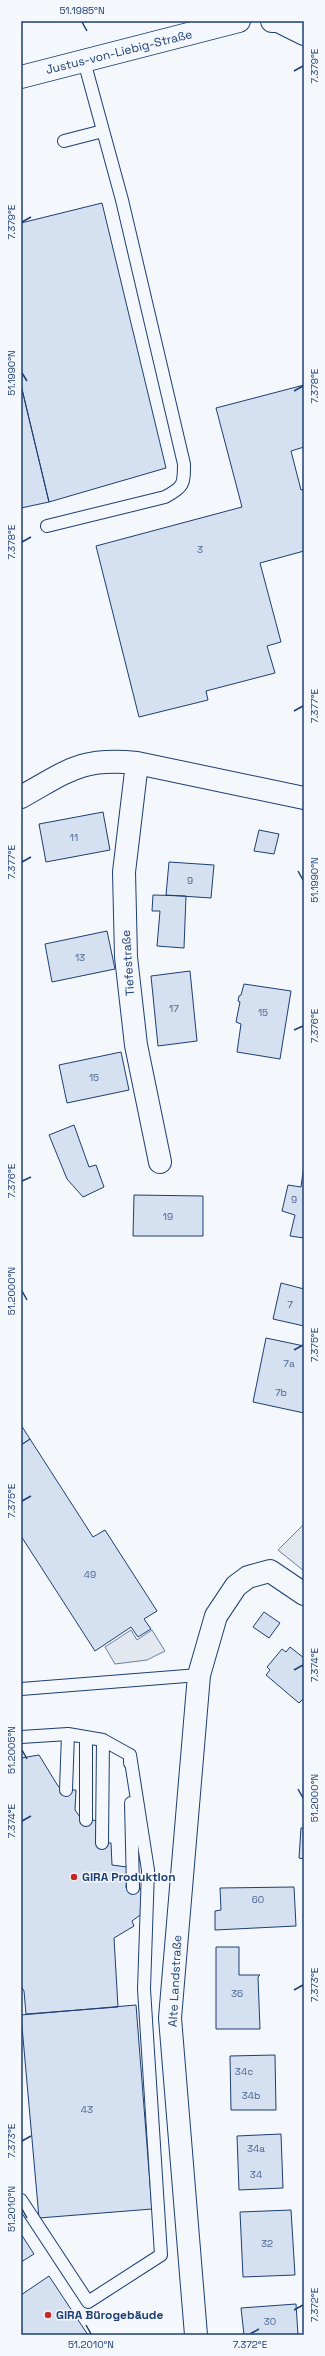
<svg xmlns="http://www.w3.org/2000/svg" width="325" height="2356" font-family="'Space Grotesk',sans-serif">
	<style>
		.green { fill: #e3e9f0; stroke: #687fa3 }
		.parking { fill: #e3e8f0; stroke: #687fa3 }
		.building { fill: #d5e0f0; stroke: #1d3f73 }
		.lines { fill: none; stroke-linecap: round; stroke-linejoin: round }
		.service-casing { stroke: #1d3f73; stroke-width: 14 }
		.minor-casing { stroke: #1d3f73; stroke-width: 24 }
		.service { stroke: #f4f7fb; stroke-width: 12 }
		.minor { stroke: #f4f7fb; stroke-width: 22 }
		.ticks { fill: none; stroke: #1d3f73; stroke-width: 1.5 }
		.poi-dot { fill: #c62828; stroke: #f4f7fb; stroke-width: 1.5 }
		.labels { text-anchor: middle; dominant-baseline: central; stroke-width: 3; stroke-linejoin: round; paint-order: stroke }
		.number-label { font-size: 10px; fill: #4b6792 }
		.street-label { font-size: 12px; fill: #1d3f73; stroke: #f4f7fb }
		.poi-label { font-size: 12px; font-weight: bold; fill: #1d3f73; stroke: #f4f7fb; text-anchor: start }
		.neatline { fill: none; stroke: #1d3f73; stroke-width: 1.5 }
		.ticks-label { font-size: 10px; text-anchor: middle; fill: #1d3f73 }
	</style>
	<rect width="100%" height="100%" fill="#f4f7fb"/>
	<path class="green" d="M304,1524V1571L278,1550Z"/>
	<path class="parking" d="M131,1630L137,1640L152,1630L165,1651L147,1660L115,1664L105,1647Z"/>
	<path class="building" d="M102,203L166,468L49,502L21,385V223Z
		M21,385L49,502L21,508Z
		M304,385V447L291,451L301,490L304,489V551L260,563L281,642L267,646L275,673L206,691L208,700L139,717L96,546L242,507L216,408Z
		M103,812L110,850L46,862L39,824Z
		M259,830L279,834L274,854L254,851Z
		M169,862L214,865L211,898L166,895Z
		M153,895L186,896L184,948L157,946L160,911H152Z
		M107,931L115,969L52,982L45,944Z
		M190,971L197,1041L158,1046L151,976Z
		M244,984L291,991L280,1059L237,1052L241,1024L236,1022L240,1002L238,1001L239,996L241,995Z
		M121,1052L129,1090L67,1103L59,1065Z
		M74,1125L89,1167L96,1165L104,1187L83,1197L67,1179L49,1135Z
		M303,1172L304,1173V1238L290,1236L295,1215L282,1211L288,1185L301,1187Z
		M134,1195L203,1196V1236H133Z
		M281,1283L304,1289V1326L273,1319Z
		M266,1338L304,1346V1413L253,1402Z
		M21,1425L30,1439L21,1445Z
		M30,1439L93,1537L105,1530L157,1611L144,1619L151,1629L138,1637L131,1627L95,1651L21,1536V1445Z
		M264,1612L280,1623L269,1638L253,1627Z
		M290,1647L304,1658V1698L299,1703L266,1675L270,1670L267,1667L282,1649L286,1652Z
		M39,1755L58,1786L62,1790H76L75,1810L80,1817L97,1821L96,1842L111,1843L112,1865L127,1867L126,1888L142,1889L143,1913L132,1921L134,1926L114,1938L118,2007L26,2014L24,1991L21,1986V1758Z
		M301,1828H304V1859L299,1858Z
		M294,1887L296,1926L215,1930V1911L221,1910L220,1888Z
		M216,1947H239V1975H260L258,1977L260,2029H216Z
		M136,2005L152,2209L39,2218L21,2015Z
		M275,2055L276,2110H231L230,2056Z
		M281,2134L283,2188L239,2190L237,2136Z
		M291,2210L295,2275L243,2277L240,2212Z
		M21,2234L34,2254L21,2262Z
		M49,2276L88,2335H21V2295Z
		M296,2304L298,2335H244L241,2308Z"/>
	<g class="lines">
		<g class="service-casing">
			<path id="service" d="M64,141L103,131
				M47,526L165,497C184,487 184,484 184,464L122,200L84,61
				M21,1689L199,1675
				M68,1734L103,1740L102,1843
				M21,1737L68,1734L66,1790
				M86,1737V1820
				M103,1740L130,1755V1763
				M131,1803L133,1888
				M21,2200L88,2302L161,2255L144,1989L148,1870L130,1755"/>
		</g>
		<g class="minor-casing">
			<path id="minor" d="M272,21H278L304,34
				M21,77L239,21
				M137,763L124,872L126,957L136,1045L160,1162
				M21,797C68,771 81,757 137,763L304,798
				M196,2335L170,2018L199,1675L216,1616L236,1586L248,1577L270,1571L304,1594"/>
		</g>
		<use href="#service" class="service"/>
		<use href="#minor" class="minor"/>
	</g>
	<path class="ticks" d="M82,22L87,31M294,71L303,66M22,222L31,217M22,373L27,381M294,391L303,386M22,542L31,537M294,711L303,706M22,862L31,857M298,871L303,880M294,1030L303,1026M22,1181L31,1177M22,1291L27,1300M294,1350L303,1345M22,1501L31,1496M294,1670L303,1665M22,1750L27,1759M298,1789L303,1798M22,1821L31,1816M294,1990L303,1985M22,2141L31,2136M22,2209L27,2218M294,2310L303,2305M86,2325L91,2334M250,2334L259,2329"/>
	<g class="poi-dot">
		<circle cx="74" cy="1877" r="4"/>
		<circle cx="48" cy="2315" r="4"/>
	</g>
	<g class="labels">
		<g class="number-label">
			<text x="200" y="549">3</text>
			<text x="74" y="837">11</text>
			<text x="190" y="880">9</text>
			<text x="80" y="957">13</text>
			<text x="174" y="1008">17</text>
			<text x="263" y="1012">15</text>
			<text x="94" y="1077">15</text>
			<text x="294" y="1199">9</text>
			<text x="168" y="1216">19</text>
			<text x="290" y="1304">7</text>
			<text x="289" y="1363">7a</text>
			<text x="281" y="1392">7b</text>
			<text x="90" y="1574">49</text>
			<text x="258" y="1899">60</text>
			<text x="237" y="1993">36</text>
			<text x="244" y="2071">34c</text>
			<text x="251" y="2095">34b</text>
			<text x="87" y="2109">43</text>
			<text x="256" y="2148">34a</text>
			<text x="256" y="2174">34</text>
			<text x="267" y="2243">32</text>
			<text x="270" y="2321">30</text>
		</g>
		<g class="street-label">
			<text transform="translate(119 52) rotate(-14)">Justus-von-Liebig-Straße</text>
			<text transform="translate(128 963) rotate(-94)">Tiefestraße</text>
			<text transform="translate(175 1981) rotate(-87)">Alte Landstraße</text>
		</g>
		<g class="poi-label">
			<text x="82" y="1877">GIRA Produktion</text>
			<text x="56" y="2315">GIRA Bürogebäude</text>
		</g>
	</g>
	<rect width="325" height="2356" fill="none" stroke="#f4f7fb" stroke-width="44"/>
	<rect x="22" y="22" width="281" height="2312" class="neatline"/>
	<g class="ticks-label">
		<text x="82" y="14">51.1985°N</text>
		<text transform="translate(314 66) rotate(-90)" y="4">7.379°E</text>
		<text transform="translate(11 222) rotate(-90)" y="4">7.379°E</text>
		<text transform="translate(11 373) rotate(-90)" y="4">51.1990°N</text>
		<text transform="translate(314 386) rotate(-90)" y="4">7.378°E</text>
		<text transform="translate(11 542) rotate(-90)" y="4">7.378°E</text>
		<text transform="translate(314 706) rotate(-90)" y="4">7.377°E</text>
		<text transform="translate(11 862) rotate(-90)" y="4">7.377°E</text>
		<text transform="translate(314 880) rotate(-90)" y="4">51.1990°N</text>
		<text transform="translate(314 1026) rotate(-90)" y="4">7.376°E</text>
		<text transform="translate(11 1181) rotate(-90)" y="4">7.376°E</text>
		<text transform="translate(11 1291) rotate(-90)" y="4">51.2000°N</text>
		<text transform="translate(314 1345) rotate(-90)" y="4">7.375°E</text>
		<text transform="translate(11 1501) rotate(-90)" y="4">7.375°E</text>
		<text transform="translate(314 1665) rotate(-90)" y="4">7.374°E</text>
		<text transform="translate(11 1750) rotate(-90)" y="4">51.2005°N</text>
		<text transform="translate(314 1798) rotate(-90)" y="4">51.2000°N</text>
		<text transform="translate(11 1821) rotate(-90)" y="4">7.374°E</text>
		<text transform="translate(314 1985) rotate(-90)" y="4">7.373°E</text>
		<text transform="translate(11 2141) rotate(-90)" y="4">7.373°E</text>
		<text transform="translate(11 2209) rotate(-90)" y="4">51.2010°N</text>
		<text transform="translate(314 2305) rotate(-90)" y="4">7.372°E</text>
		<text x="91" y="2348">51.2010°N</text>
		<text x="250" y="2348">7.372°E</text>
	</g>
</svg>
